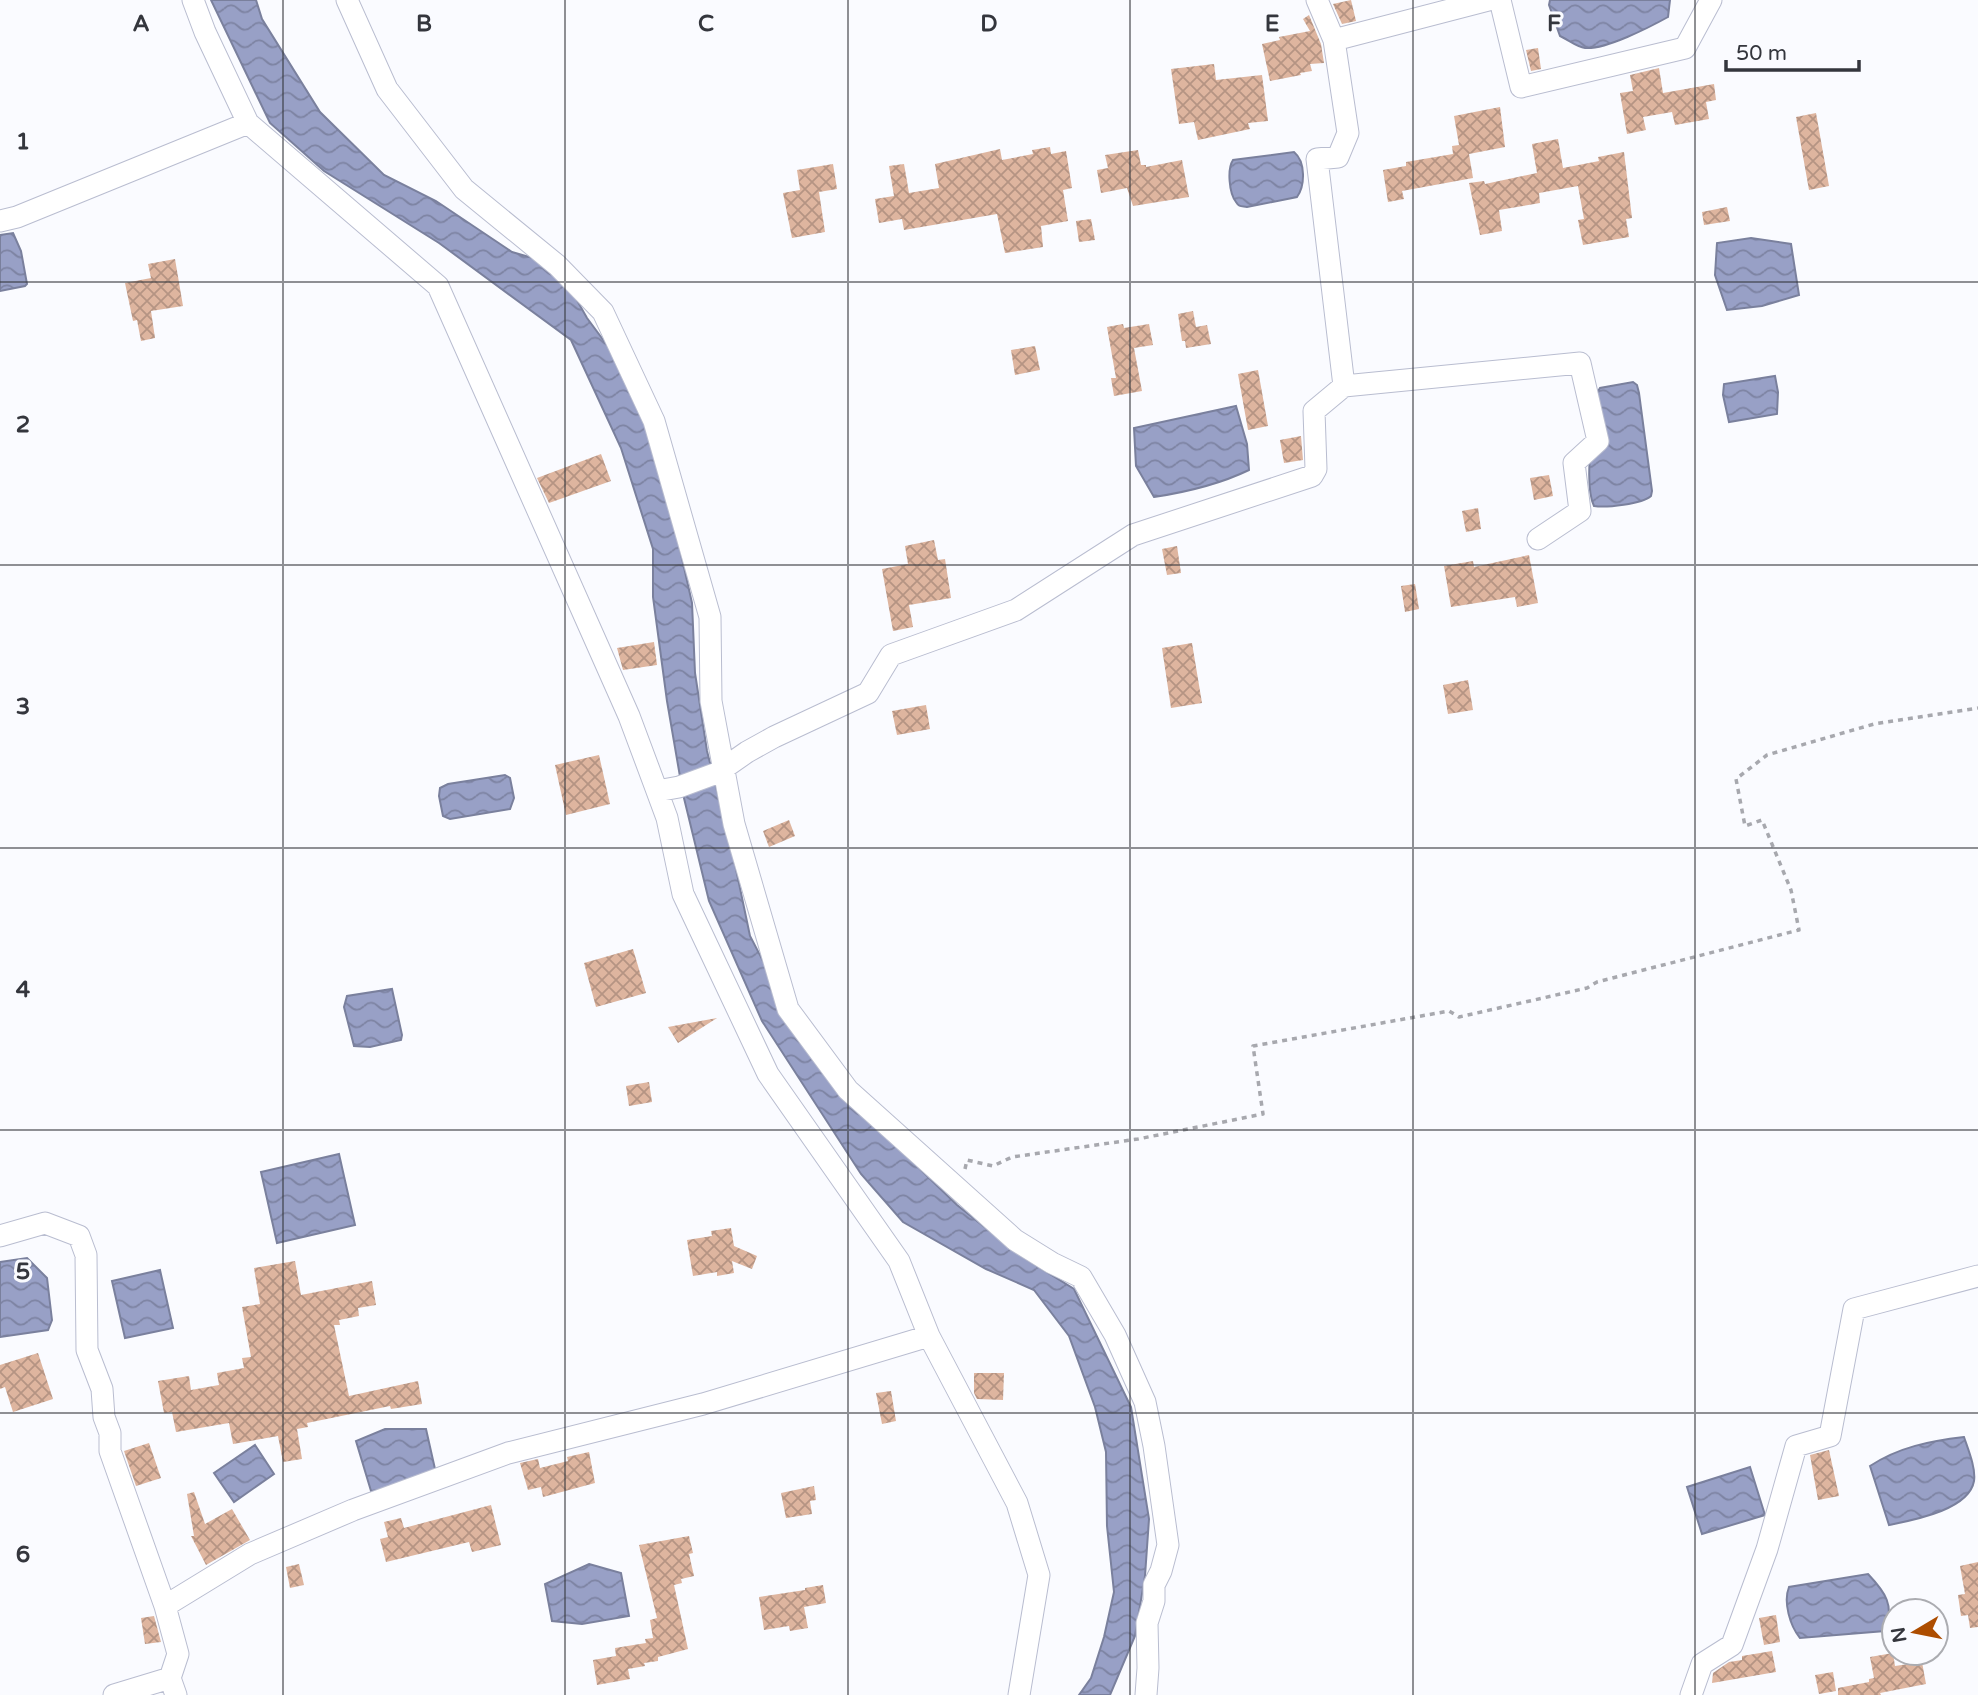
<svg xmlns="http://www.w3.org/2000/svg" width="1978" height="1695" font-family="'Varela Round',sans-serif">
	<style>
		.water { fill: url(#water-waves); stroke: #7a809d; stroke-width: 2 }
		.building { fill: url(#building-cross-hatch) }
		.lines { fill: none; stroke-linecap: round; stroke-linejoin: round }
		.minor-casing { stroke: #b9bdd0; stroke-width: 23 }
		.path { stroke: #a7a8ae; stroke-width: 3.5; stroke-dasharray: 5 5; stroke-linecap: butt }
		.minor { stroke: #fff; stroke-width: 21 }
		.grid { fill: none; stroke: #34363d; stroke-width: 2; stroke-opacity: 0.55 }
		.grid-label { font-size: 23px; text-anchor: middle; font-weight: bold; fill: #34363d; stroke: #fafbff; stroke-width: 6; stroke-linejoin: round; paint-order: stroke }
	</style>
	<defs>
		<pattern id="water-waves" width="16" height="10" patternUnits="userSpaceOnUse" patternTransform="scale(1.75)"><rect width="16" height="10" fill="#98a0c6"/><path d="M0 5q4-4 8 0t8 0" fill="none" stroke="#7d83a2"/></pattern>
		<pattern id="building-cross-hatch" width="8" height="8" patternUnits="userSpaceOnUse" patternTransform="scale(1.75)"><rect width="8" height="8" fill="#deb59f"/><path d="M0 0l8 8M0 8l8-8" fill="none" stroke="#b59483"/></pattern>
	</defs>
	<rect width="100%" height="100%" fill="#fafbff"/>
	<path class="water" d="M211,0H256L262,19L320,112L384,175L436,201L512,252L557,265L587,318L618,360L651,436L673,518L692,603L695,673L707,751L732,850L750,936L788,1009L888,1138L957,1205L1021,1256L1074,1289L1131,1407L1149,1519L1145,1576L1135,1636L1110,1695H1079L1091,1678L1104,1637L1114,1592L1107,1526L1106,1452L1095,1407L1069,1336L1034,1290L986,1269L903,1222L861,1174L762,1021L709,901L683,794L667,701L653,597V549L621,448L571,340L439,243L324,171L270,123Z
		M1550,0H1670L1668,17C1650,27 1605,50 1585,48C1577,47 1567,39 1560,36L1549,5Z
		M1294,152C1306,162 1305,186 1297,197L1247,207C1241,206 1239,207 1236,202C1229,193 1227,169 1233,160Z
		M13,233L21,251L27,284L25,286L0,291V235Z
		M1751,238L1791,244L1799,295L1762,306L1727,310L1715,275L1717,243Z
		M1775,376L1778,392L1777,414L1729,422L1723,395L1724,384Z
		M1633,382L1637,385L1639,393L1652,491L1651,496C1642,504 1606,508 1594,506C1583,483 1594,422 1597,393L1600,388Z
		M1236,406L1247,444L1249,470C1218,485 1187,492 1154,497L1136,466L1134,428Z
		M505,775L510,778L514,798L510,809L450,819L443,816L439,796L440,788L448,784Z
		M392,989L402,1035L401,1040L370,1047L354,1046L344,1007L347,996Z
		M339,1154L355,1225L277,1243L261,1172Z
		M27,1258L47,1278L52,1320L48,1330L0,1337V1262Z
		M160,1270L173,1328L125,1338L112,1281Z
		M385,1429H426L435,1469L400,1487L371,1491L356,1441Z
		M1964,1437C1968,1449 1976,1468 1974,1481C1969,1510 1913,1520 1889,1525L1870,1466C1899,1447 1930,1441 1964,1437Z
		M255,1445L274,1474L234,1502L214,1473Z
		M1750,1467L1765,1515L1702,1534L1687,1487Z
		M589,1564L621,1573L629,1616L582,1624L552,1621L545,1584Z
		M1868,1574C1885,1592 1895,1605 1885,1631L1800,1638C1790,1626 1783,1602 1789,1587Z"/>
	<path class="building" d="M1351,0L1356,21L1342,24L1333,4Z
		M1309,15L1321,44L1324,63L1310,64L1312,71L1300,73L1301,75L1270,81L1262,44L1280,40L1279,37L1310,31L1303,19Z
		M1538,48L1541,69L1531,71L1526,50Z
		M1214,64L1216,80L1262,75L1268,121L1248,123L1250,129L1198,140L1194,122L1179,124L1171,69Z
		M1659,68L1663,93L1714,84L1716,100L1706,102L1709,119L1675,125L1672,112L1643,117L1646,130L1627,134L1620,93L1633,91L1630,75Z
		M1500,107L1505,147L1469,154L1473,178L1402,191L1404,199L1388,202L1383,170L1406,166V162L1453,154L1452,146L1459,145L1454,116Z
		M1816,113L1829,186L1809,190L1796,117Z
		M1558,139L1563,168L1599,161L1598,157L1624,152L1632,218L1626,219L1629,237L1583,245L1578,220L1584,219L1578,186L1539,193L1540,203L1499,210L1502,231L1480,235L1469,183L1484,181L1485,184L1537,173L1532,144Z
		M1050,147L1051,154L1066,151L1072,188L1063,190L1068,221L1041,226L1043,247L1005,253L997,214L904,230L902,219L879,223L875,199L894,196L889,166L904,164L909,193L939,188L935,164L1000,149L1002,160L1033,154L1032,150Z
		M1138,150L1141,165H1146V167L1182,160L1189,197L1133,206L1127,188L1101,193L1097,170L1108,168L1105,155Z
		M833,164L837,189L819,192L825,232L792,238L783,193L800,190L797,170Z
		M1727,207L1730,221L1704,225L1702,212Z
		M1091,219L1095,240L1079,242L1076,221Z
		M175,259L183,306L151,311L155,338L141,341L137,320L133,321L125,283L151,278L148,264Z
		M1193,311L1196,327L1207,325L1211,344L1186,348L1185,341H1182L1178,314Z
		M1123,324L1124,328L1149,324L1153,345L1134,348L1142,391L1114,396L1111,378H1116L1107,327Z
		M1035,346L1040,370L1015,375L1011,350Z
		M1258,370L1268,426L1248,430L1238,374Z
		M1301,436L1303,460L1284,463L1280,440Z
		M601,454L611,481L549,503L537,478Z
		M1549,475L1553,496L1534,500L1530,478Z
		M1478,508L1481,529L1466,532L1462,511Z
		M934,540L938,560L945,559L951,598L909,605L913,627L893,631L882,569L908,564L905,546Z
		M1177,546L1181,573L1167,575L1162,549Z
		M1529,555L1538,603L1517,607L1515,597L1451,607L1444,566L1473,561L1474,567Z
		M1415,584L1419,609L1405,612L1401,586Z
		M654,642L657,665L623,670L617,648Z
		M1192,643L1202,703L1171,708L1162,648Z
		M1468,680L1473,710L1448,714L1443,685Z
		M926,705L930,729L897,735L892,711Z
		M599,755L610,804L566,815L555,765Z
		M789,820L795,836L769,847L763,831Z
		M633,949L646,993L596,1007L584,963Z
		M717,1018L678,1043L668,1027Z
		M649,1082L652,1102L629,1106L626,1086Z
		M731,1228L734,1246L757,1256L752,1269L732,1261L734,1273L717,1276V1272L693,1276L687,1240L712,1236L711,1231Z
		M295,1261L301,1295L372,1281L376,1305L358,1308L359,1316L339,1320L340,1325H334L349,1396L418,1381L422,1404L391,1409L390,1406L307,1423L308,1427L297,1429L302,1459L283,1462L278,1436L233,1444L229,1423L176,1432L172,1412L164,1413L158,1381L189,1376L191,1390L219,1385L217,1373L244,1368L242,1358L251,1357L242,1307L260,1304L254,1268Z
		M38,1353L53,1399L13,1412L5,1387L0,1389V1365Z
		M974,1373H1004L1003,1400L977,1399L974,1393Z
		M891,1391L896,1421L882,1424L876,1393Z
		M149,1443L161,1478L136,1486L124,1451Z
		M1829,1450L1839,1496L1818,1500L1810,1455Z
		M589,1452L595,1483L543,1497L541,1487L528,1490L520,1463L538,1459L540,1468L568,1461L567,1457Z
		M814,1486L816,1500L810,1501L812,1514L786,1518L781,1493Z
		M194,1492L205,1524L232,1509L250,1540L206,1565L191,1536H194L187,1494Z
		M491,1505L501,1545L472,1552L469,1542L386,1562L380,1539L388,1537L384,1522L401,1518L404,1528Z
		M689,1536L693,1553L689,1554L694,1576L681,1579L682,1583L674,1585L688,1649L658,1657V1661L644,1663L645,1666L628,1669L630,1679L597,1685L593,1660L616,1656L615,1648L646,1643L645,1639L653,1638L650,1620L657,1618L639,1545Z
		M1978,1562V1627L1970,1628L1968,1615L1961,1616L1958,1595L1965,1594L1960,1566Z
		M299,1564L304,1585L290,1588L286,1567Z
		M823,1585L826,1603L804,1607L808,1628L790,1631L789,1626L764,1630L759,1597L805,1590V1588Z
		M1776,1615L1780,1642L1764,1645L1759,1618Z
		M154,1616L161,1642L145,1644L141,1618Z
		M1772,1651L1776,1672L1712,1683L1713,1673L1729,1662L1742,1660V1656Z
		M1893,1653L1895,1666L1922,1662L1926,1684L1880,1693L1881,1695H1838V1688L1869,1682V1679L1874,1678L1870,1657Z
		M1833,1672L1836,1691L1819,1694L1815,1675Z"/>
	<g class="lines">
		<g class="minor-casing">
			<path id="minor" d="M193,0L205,32L248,123L438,286L629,716L657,791
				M347,0L387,89L464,189L557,265L603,312L654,421L710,617L711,701L734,824L788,1009L848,1090L1015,1240L1052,1263L1081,1277L1115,1335L1145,1402L1154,1446L1168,1545L1161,1571L1154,1585V1601L1147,1623L1148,1668L1146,1695
				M1317,0L1334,40L1348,133L1338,157L1317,159L1344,386
				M1500,0L1521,87L1685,48L1711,0
				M1334,40L1488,0
				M0,221L17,217L248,123
				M0,1236L45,1223L79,1236L86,1255L87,1350L102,1389L104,1417L110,1433V1451L165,1606L178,1654L170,1678
				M929,1336L899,1261L768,1074L683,894L667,818L657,791L679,787L717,773L747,752L774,737L868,693L891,655L1016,610L1133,535L1312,476L1316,469L1314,411L1344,386L1580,363L1598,441L1574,463L1580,511L1538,539
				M165,1606L250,1554L353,1510L508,1453L703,1404L929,1336L1017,1503L1039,1575L1019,1695
				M114,1695L170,1678L176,1695
				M1691,1695L1702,1664L1732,1645L1767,1549L1796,1446L1830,1436L1854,1309L1978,1276"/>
		</g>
		<path class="path" d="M965,1169L967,1160L993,1166L1012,1157L1138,1139L1263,1114L1253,1046L1449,1011L1459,1017L1587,988L1597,982L1799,930L1791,890L1762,820L1745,826L1736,779L1767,755L1874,724L1978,708"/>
		<use href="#minor" class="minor"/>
	</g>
	<path class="grid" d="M283,0V1695M565,0V1695M848,0V1695M1130,0V1695M1413,0V1695M1695,0V1695M0,282H1978M0,565H1978M0,848H1978M0,1130H1978M0,1413H1978"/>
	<g class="grid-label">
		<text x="141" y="31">A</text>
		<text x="424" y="31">B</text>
		<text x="706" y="31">C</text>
		<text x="989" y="31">D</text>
		<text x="1272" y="31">E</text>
		<text x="1554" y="31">F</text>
		<text x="23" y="149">1</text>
		<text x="23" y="432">2</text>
		<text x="23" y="714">3</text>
		<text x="23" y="997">4</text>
		<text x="23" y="1279">5</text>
		<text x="23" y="1562">6</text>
	</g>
	<g transform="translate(1915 1632) rotate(260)"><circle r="33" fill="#fafbff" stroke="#abacb1" stroke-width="2"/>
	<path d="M0-5L12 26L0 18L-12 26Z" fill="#ad4d00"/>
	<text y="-10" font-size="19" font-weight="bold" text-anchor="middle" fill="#34363d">N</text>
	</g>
	<path d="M1726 60v10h133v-10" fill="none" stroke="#34363d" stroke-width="3.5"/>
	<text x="1736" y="60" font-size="21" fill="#34363d" stroke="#fafbff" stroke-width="5" paint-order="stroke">50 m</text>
</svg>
